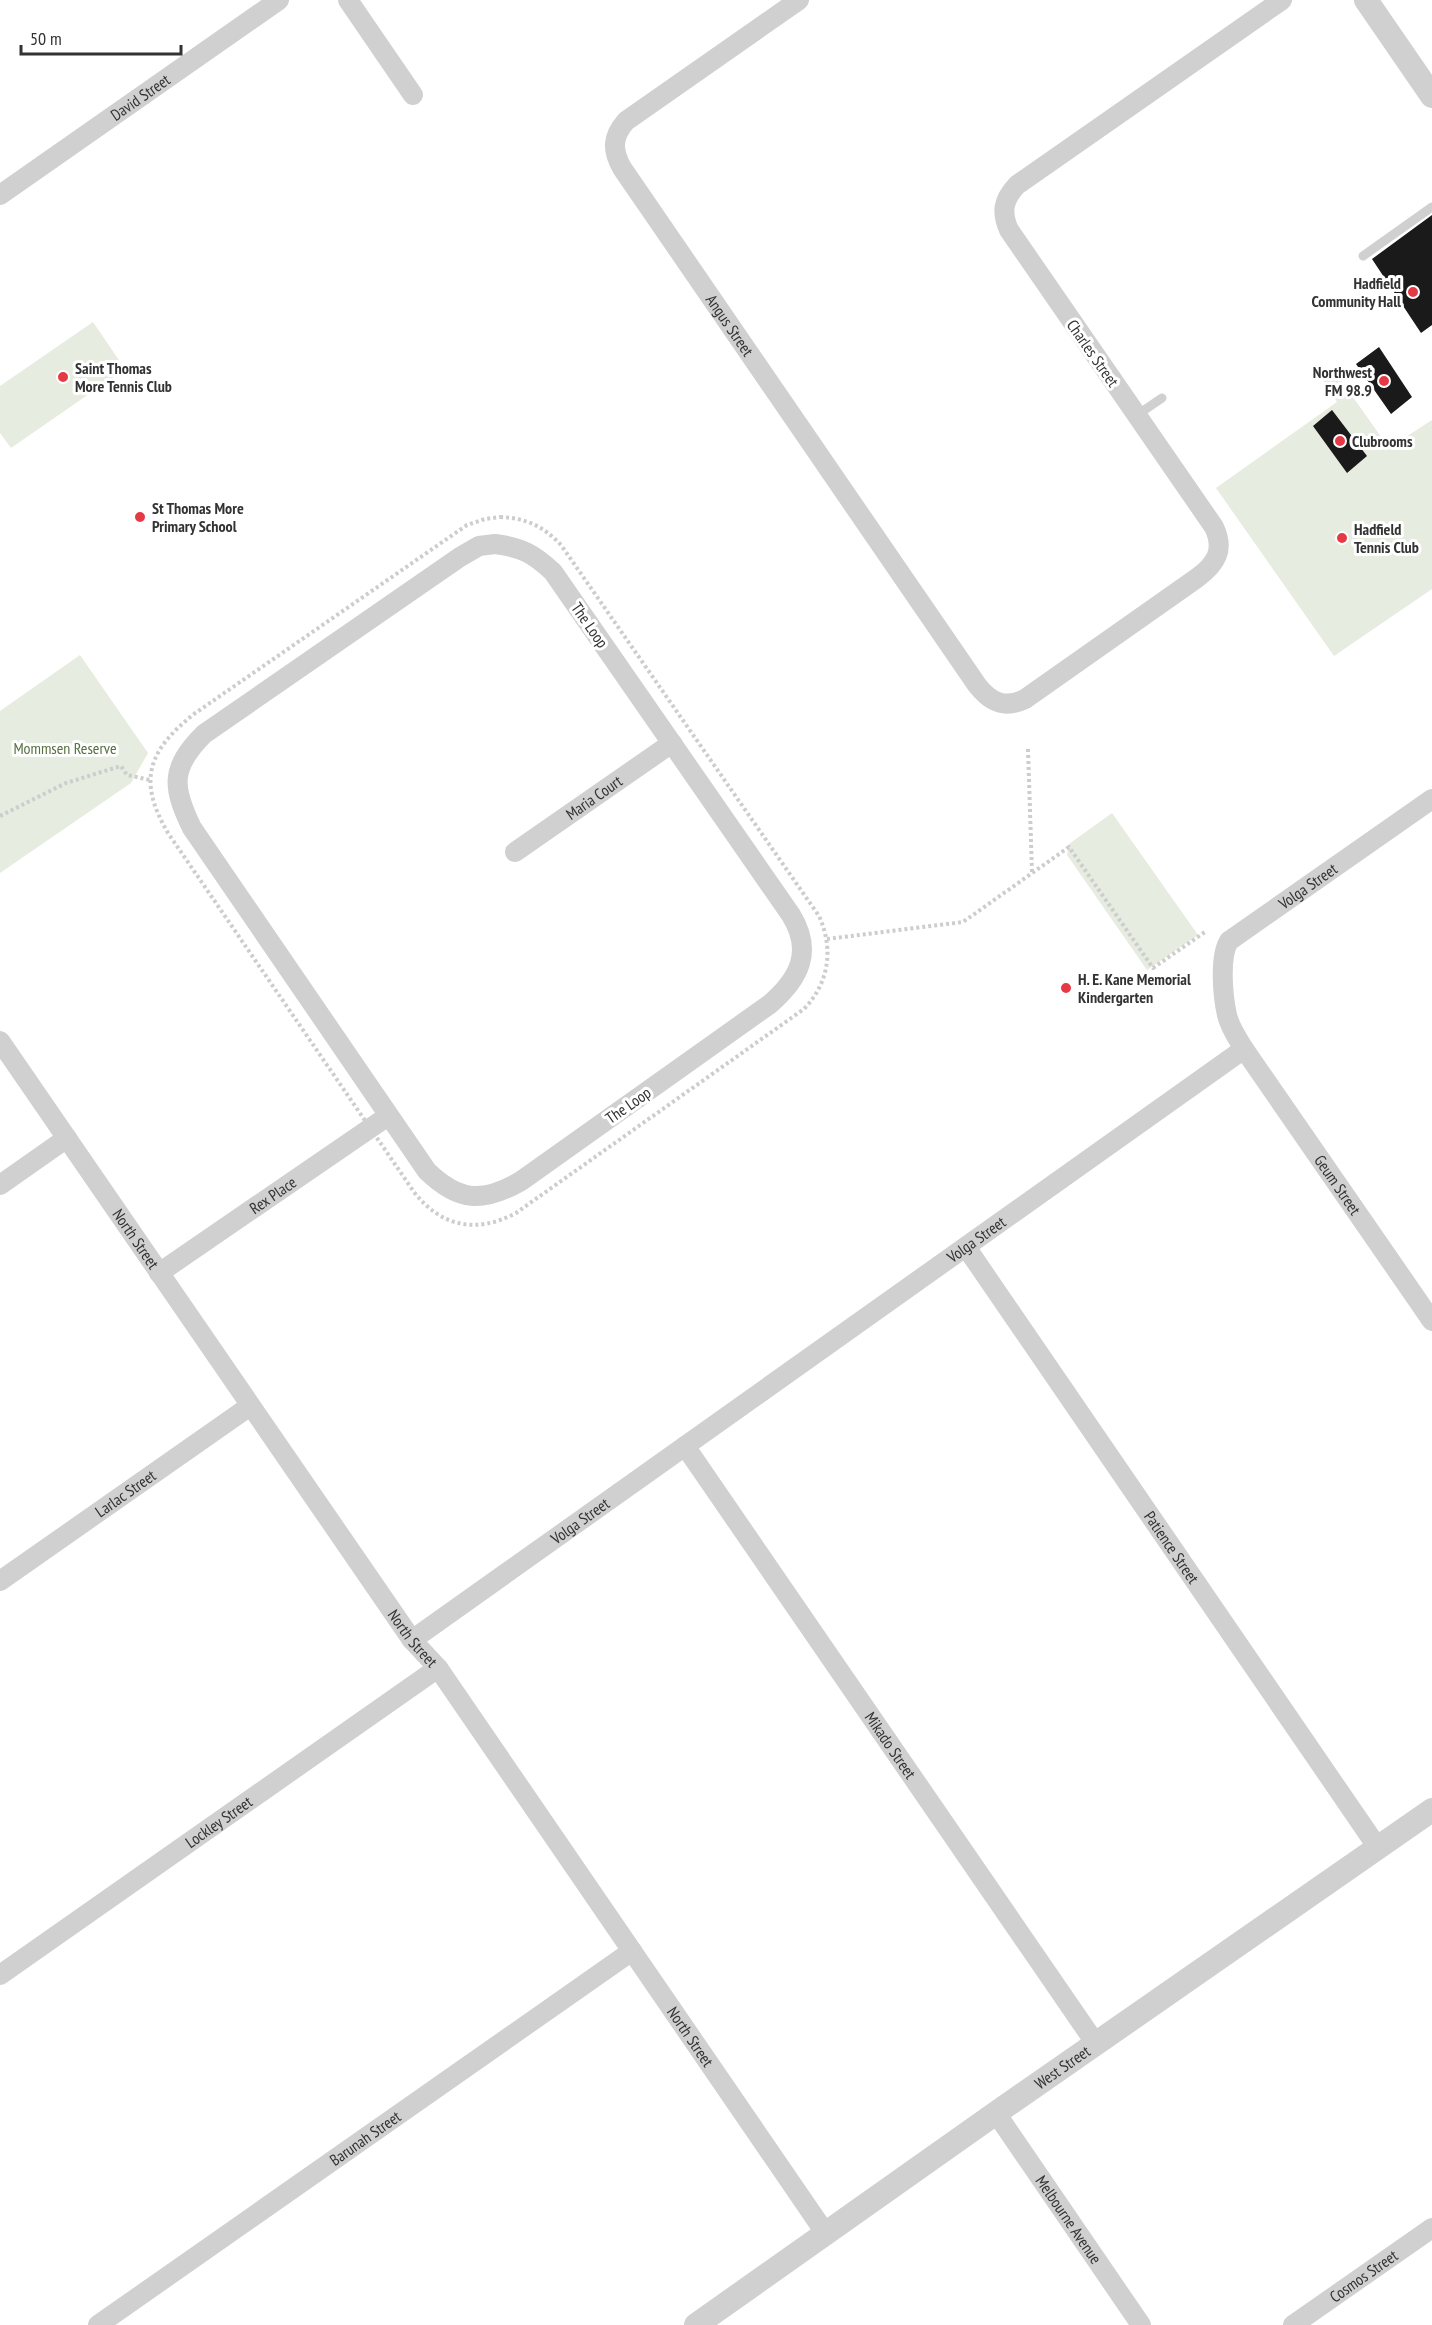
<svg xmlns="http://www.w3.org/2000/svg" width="1432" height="2325" font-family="'PT Sans Narrow',sans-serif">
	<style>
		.green { fill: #e6ecdf }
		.building { fill: #1a1a1a }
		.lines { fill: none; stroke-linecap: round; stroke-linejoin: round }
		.path { stroke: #cdcdcd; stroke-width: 4; stroke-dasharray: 3 3; stroke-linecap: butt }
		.service { stroke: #d0d0d0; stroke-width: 9 }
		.minor { stroke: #d0d0d0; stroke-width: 20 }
		.tertiary { stroke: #d0d0d0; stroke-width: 24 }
		.poi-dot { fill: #e63946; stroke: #fff; stroke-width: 2 }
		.labels { text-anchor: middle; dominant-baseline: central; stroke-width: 6; stroke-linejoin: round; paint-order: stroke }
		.street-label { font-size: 16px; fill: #333; stroke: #fff }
		.poi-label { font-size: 16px; font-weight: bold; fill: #333; stroke: #fff; text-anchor: start }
		.park-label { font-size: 16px; fill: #56703f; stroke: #fff }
	</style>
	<rect width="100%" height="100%" fill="#fff"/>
	<path class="green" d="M93,322L125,369L11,448L0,433V386Z
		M1333,369L1389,448L1432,420V589L1334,656L1216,488L1337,402L1321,377Z
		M80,655L148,753L131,783L0,873V711Z
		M1112,813L1198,935L1147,970L1067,855L1069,844Z"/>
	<path class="building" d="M1432,215V325L1421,333L1372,259Z
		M1379,347L1412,397L1391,414L1356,364Z
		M1332,410L1367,456L1347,473L1313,426Z"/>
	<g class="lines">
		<path class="path" d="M500,517C526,518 543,526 561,545L819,916C834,949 829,983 804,1009L516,1213C477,1234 441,1227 414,1192L168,833C137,780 148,751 194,714L467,525L485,519Z
			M1028,749L1032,872
			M0,816L66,783L121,766L127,775L150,780
			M827,939L963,922L1069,847L1153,968L1205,932"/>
		<path class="service" d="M1363,256L1432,207
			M1137,415L1162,398"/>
		<g class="minor">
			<path d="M348,0L413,95"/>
			<path id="s1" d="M799,0L626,121C612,137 612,150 622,168L977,685C990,702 1005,709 1025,699L1197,578C1216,564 1225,550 1214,527L1009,230C1001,212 1003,200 1017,185L1282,0"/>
			<path id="s2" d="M0,195L279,0"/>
			<path d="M495,544C521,547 534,554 553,572L791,915C813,951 800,978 770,1004L521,1181C483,1203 459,1202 427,1171L192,828C172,787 170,768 204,734L460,557L479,546Z"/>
			<path id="s3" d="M515,852L672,743"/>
			<path id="s4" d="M0,1041L412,1640L438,1668L826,2234"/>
			<path id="s5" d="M1244,1049L1432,1321"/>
			<path d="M0,1185L67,1138"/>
			<path id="s6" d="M966,1247L1378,1848"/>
			<path id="s7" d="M159,1273L388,1116"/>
			<path id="s8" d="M685,1446L1096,2044"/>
			<path id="s9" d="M0,1581L250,1406"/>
			<path id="s10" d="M412,1640L1244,1049C1238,1039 1230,1028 1227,1015C1223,997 1219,957 1229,941L1432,799"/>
			<path id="s11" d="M0,1975L438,1668"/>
			<path id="s12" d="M996,2113L1141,2325"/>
			<path id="s13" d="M98,2325L632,1951"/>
			<path id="s14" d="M1293,2325L1432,2228"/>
		</g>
		<g class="tertiary">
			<path d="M1366,0L1432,96"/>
			<path id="s15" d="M696,2325L996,2113L1432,1810"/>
		</g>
	</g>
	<g class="poi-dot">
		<circle cx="1413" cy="292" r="6"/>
		<circle cx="63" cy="377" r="6"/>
		<circle cx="1384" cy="381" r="6"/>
		<circle cx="1340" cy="441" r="6"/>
		<circle cx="140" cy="517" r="6"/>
		<circle cx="1342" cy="538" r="6"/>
		<circle cx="1066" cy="988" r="6"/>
	</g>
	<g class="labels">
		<g class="street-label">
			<text stroke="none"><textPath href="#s2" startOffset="171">David Street</textPath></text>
			<text stroke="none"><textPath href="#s1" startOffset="453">Angus Street</textPath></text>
			<text transform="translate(1093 353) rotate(55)">Charles Street</text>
			<text transform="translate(590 625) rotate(55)">The Loop</text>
			<text stroke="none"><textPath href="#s3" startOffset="96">Maria Court</textPath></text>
			<text stroke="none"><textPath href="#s10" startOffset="1230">Volga Street</textPath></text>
			<text transform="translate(628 1105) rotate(-35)">The Loop</text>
			<text stroke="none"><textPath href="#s5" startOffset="165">Geum Street</textPath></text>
			<text stroke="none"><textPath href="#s7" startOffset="138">Rex Place</textPath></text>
			<text stroke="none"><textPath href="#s4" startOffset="240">North Street</textPath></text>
			<text stroke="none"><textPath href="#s10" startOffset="692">Volga Street</textPath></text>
			<text stroke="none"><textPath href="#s9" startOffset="153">Larlac Street</textPath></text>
			<text stroke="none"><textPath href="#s10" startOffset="206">Volga Street</textPath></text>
			<text stroke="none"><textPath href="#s6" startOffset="364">Patience Street</textPath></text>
			<text stroke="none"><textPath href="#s4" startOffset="726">North Street</textPath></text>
			<text stroke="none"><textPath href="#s8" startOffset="363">Mikado Street</textPath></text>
			<text stroke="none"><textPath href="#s11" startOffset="267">Lockley Street</textPath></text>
			<text stroke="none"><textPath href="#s4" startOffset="1212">North Street</textPath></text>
			<text stroke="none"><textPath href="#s15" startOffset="448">West Street</textPath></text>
			<text stroke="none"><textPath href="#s13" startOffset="326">Barunah Street</textPath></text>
			<text stroke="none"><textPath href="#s12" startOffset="129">Melbourne Avenue</textPath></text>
			<text stroke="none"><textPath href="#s14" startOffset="86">Cosmos Street</textPath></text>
		</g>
		<g class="poi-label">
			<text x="1401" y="283" text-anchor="end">Hadfield<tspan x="1401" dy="18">Community Hall</tspan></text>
			<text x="75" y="368">Saint Thomas<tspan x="75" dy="18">More Tennis Club</tspan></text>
			<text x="1372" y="372" text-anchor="end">Northwest<tspan x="1372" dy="18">FM 98.9</tspan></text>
			<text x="1352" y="441">Clubrooms</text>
			<text x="152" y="508">St Thomas More<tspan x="152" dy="18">Primary School</tspan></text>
			<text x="1354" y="529">Hadfield<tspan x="1354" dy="18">Tennis Club</tspan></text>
			<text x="1078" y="979">H. E. Kane Memorial<tspan x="1078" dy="18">Kindergarten</tspan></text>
		</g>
		<g class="park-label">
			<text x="65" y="748">Mommsen Reserve</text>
		</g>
	</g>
	<path d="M21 45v9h160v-9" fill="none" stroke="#333333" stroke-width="3"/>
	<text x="30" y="45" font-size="18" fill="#333333" stroke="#ffffff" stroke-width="4.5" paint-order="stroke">50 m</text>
</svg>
